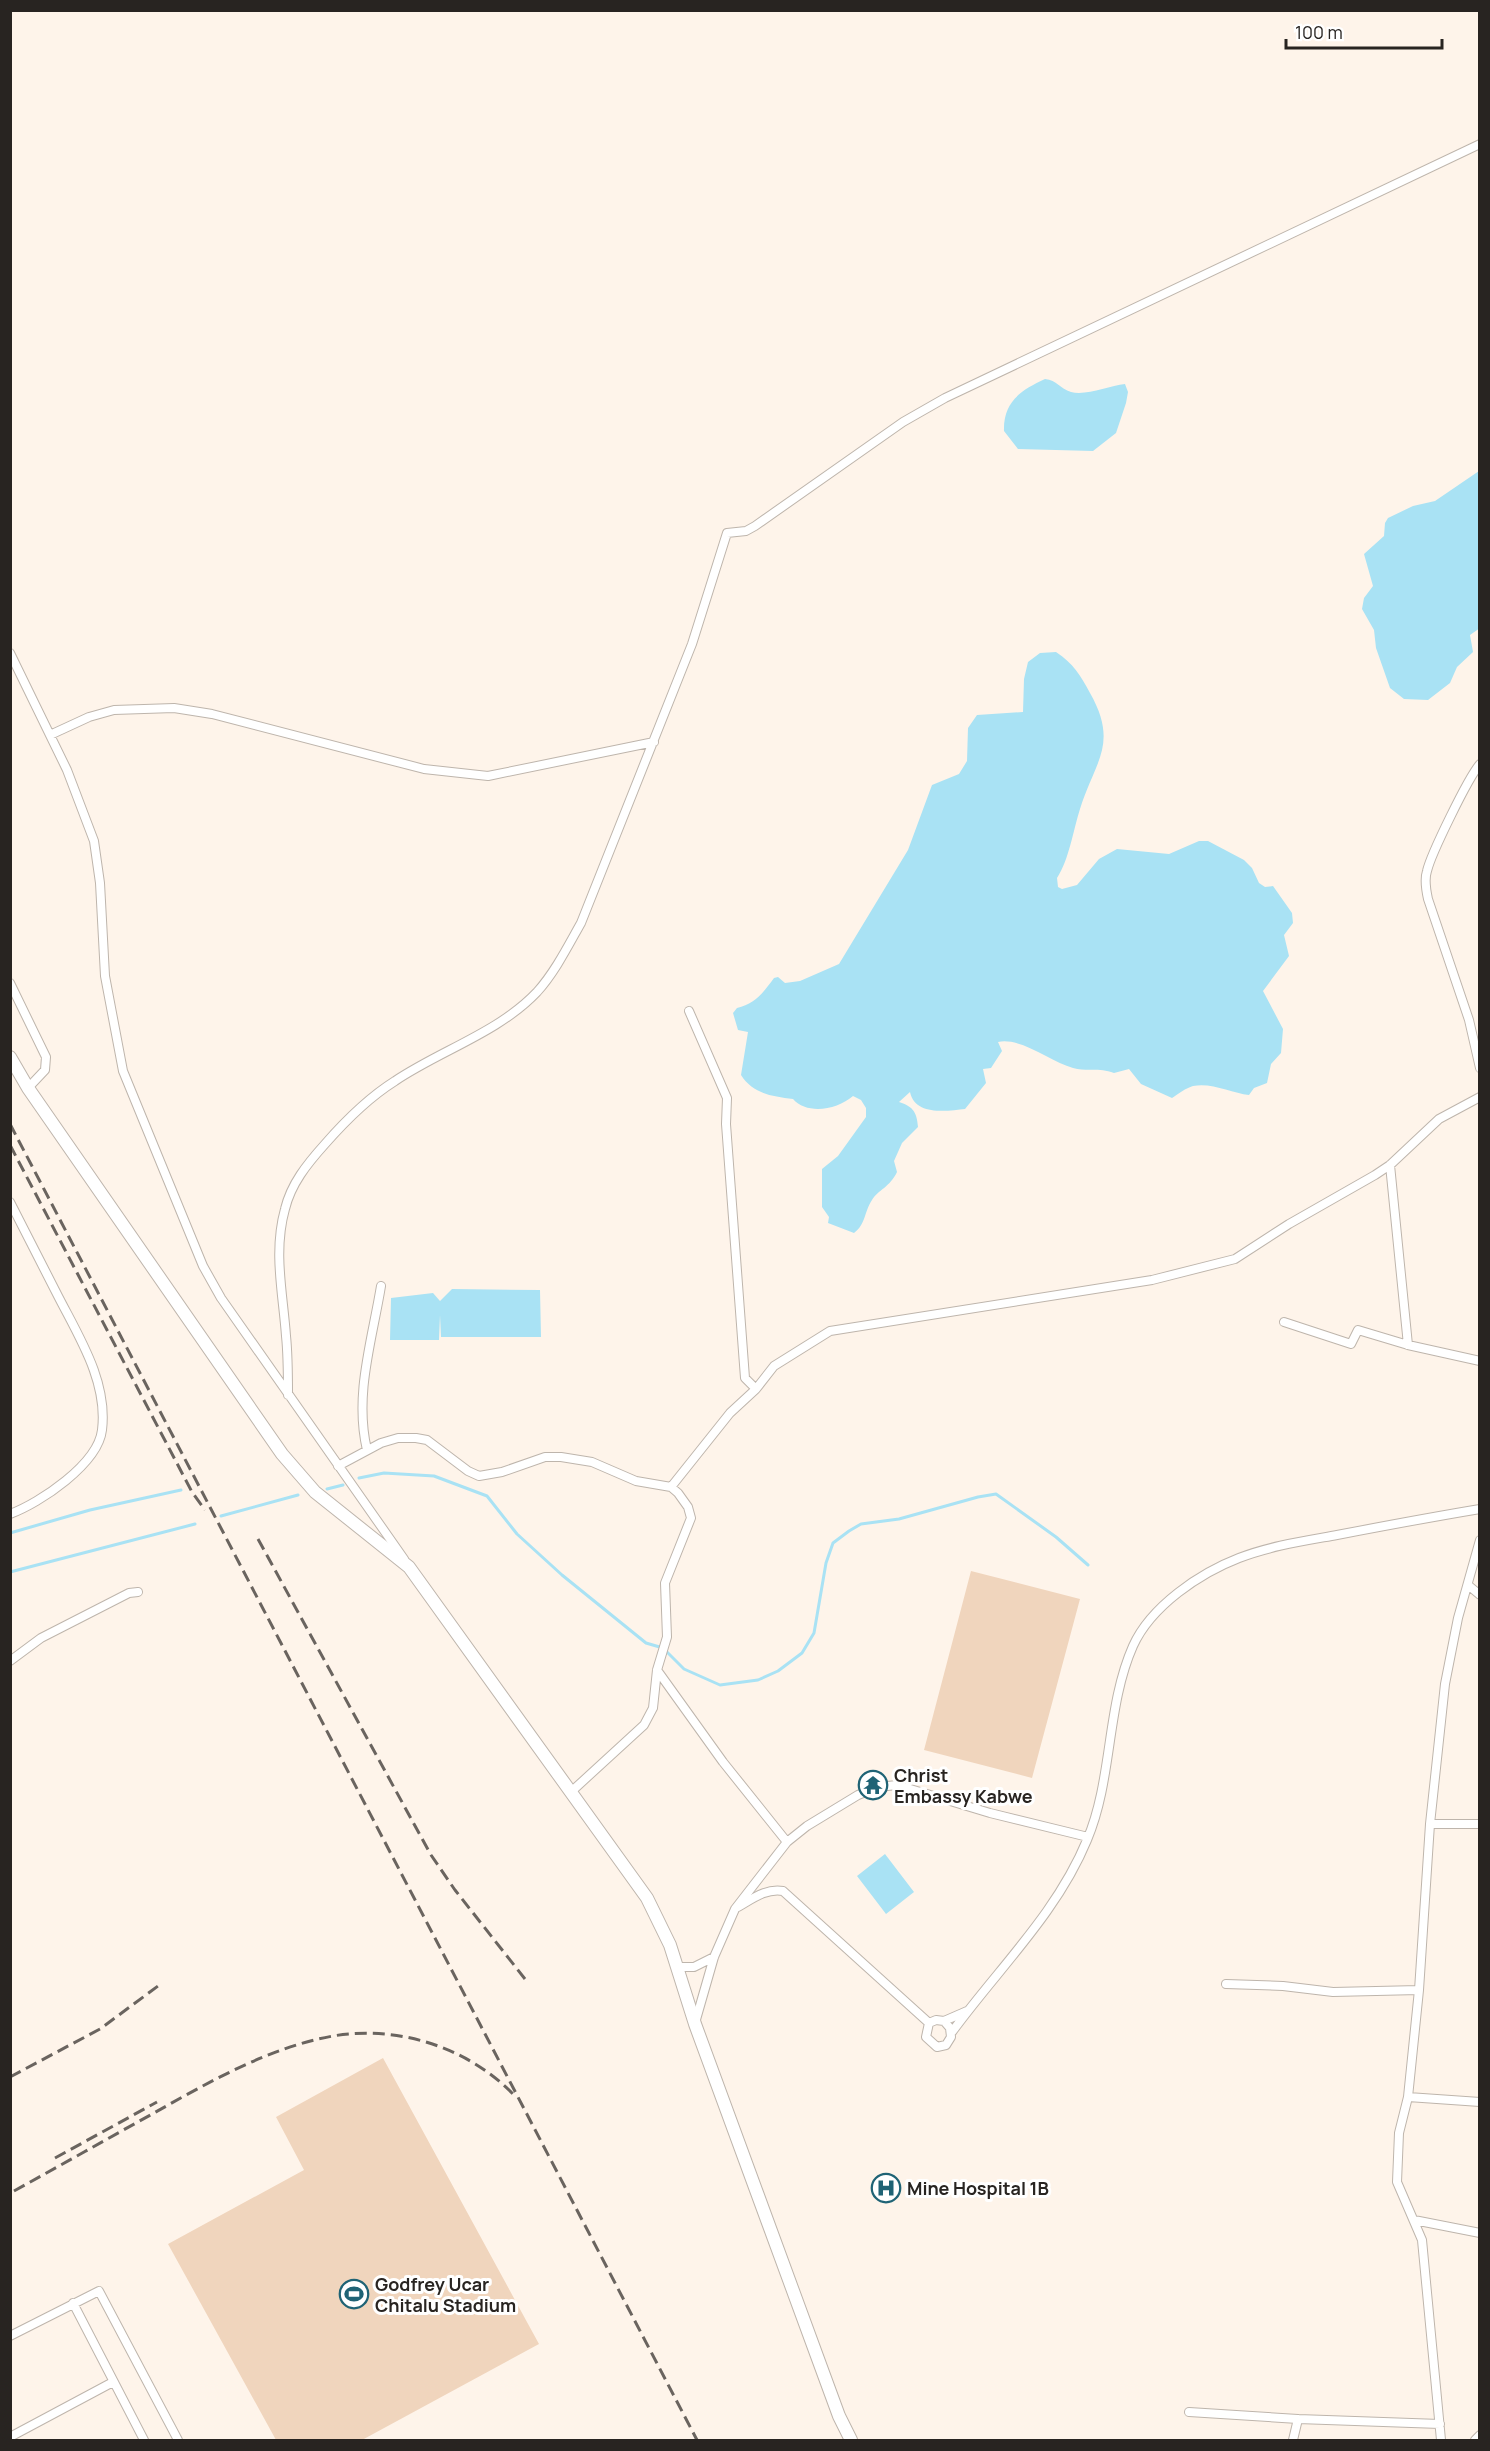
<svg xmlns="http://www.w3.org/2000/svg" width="1490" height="2451" font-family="Manrope,sans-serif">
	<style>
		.green { fill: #f0d5bd }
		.water { fill: #a9e2f4 }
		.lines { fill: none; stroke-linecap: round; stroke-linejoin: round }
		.stream { stroke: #a9e2f4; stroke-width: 3 }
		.street-casing { stroke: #beb5ac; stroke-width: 10 }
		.secondary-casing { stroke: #beb5ac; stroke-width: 14 }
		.street { stroke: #fff; stroke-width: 8 }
		.secondary { stroke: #fff; stroke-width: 12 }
		.rail { stroke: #6a645f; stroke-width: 3; stroke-dasharray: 12 6; stroke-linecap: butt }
		.labels { text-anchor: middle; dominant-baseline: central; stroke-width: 6; stroke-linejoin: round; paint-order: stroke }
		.poi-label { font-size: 18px; font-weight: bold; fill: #282421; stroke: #fff; text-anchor: start }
	</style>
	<rect width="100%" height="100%" fill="#fef4ea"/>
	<path class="green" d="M971,1571L1080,1599L1032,1778L924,1750Z
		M383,2058L539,2344L362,2440H276L168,2244L304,2170L276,2117Z"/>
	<path class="water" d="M1045,379C1057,380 1060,389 1071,392C1086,396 1109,386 1125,384L1128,392L1126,403L1116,433L1093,451L1018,449L1004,431C1003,402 1021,390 1045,379Z
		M1479,471L1480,628L1470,635L1473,652L1457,667L1450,683L1428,700L1404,699L1390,688L1376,648L1374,630L1362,609L1364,598L1373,586L1364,554L1384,536L1385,523L1388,518L1413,506L1435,501Z
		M1056,652C1073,663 1081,676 1090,693C1119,744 1095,761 1080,809C1073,831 1069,860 1057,878L1058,887L1062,889L1077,885L1099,859L1117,849L1169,854L1199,841H1208L1244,860L1252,868L1259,883L1265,887L1273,886L1292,913L1293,923L1284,935L1289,956L1263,991L1283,1029L1281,1053L1271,1064L1267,1083L1254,1088L1249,1095C1232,1093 1211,1082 1193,1086C1186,1088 1178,1094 1172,1098L1141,1084L1129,1069L1114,1073C1098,1067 1088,1072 1073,1068C1051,1062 1021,1037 998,1042L1002,1051L991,1068L983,1069L986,1083L965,1109C947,1111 915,1116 910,1092L899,1102C911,1106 917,1110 918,1127L902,1143L894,1161L897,1172C890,1187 878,1190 872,1200C864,1212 866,1224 854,1233L828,1223L829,1217L822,1207V1169L838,1156L866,1117V1108L861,1100L853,1096C837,1110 807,1115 793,1099C772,1096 753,1094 741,1075L748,1032L738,1030L733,1013L737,1008C755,1004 763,993 774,978L778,977L785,983L800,981L839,964L908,850L932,785L959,774L967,761L968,728L977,715L1023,712L1024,679L1028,662L1040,653Z
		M452,1289L540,1290L541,1337H441L440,1315L439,1340H390L391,1298L433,1293L440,1301Z
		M885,1854L914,1892L886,1914L857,1876Z"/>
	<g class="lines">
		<path class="stream" d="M359,1478L384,1473L434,1476L487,1496L517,1534L562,1575L646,1643L663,1648L684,1669L720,1685L758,1680L778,1671L802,1653L814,1633L826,1563L833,1543L849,1531L861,1524L899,1519L978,1497L996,1494L1056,1537L1088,1565
			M327,1489L343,1485
			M221,1516L298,1495
			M10,1533L90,1510L181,1490
			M10,1572L195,1524"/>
		<g class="street-casing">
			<path id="street" d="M10,653L67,770L94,841L100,883L105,976L123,1071L203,1266L221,1298L404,1559
				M50,735L89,717L114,710L174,708L212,714L424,769L488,776L654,742
				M1480,764C1468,778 1431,854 1427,871C1424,880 1426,890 1428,899L1469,1020L1480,1068
				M10,983L46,1057L45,1070L28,1088
				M689,1011L727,1098L726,1124L745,1378L756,1389
				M1390,1165L1408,1345
				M10,1202C26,1233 42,1265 58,1296C79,1337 108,1382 102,1430C98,1464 40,1503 10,1514
				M1284,1322L1351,1344L1358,1330L1408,1345L1480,1361
				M288,1395C288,1375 288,1355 286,1336C283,1293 273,1252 285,1209C291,1184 307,1164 325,1144C346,1120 368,1098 395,1081C441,1050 498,1033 537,992C555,972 568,946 581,923L692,644L727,533L746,531L755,526L903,422L945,398L1480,144
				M367,1450C354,1395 372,1341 381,1286
				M338,1466L381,1443L398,1438H416L427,1440L468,1471L479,1476L502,1472L545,1457H561L592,1462L636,1481L671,1487L678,1493L688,1507L691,1518L665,1583L667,1637L657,1670L653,1708L644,1725L572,1791
				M671,1487L730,1413L756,1389L774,1366L830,1331L1152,1280L1235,1259L1289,1224L1375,1175L1390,1165L1439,1119L1480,1097
				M1468,1585L1480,1595
				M10,1661L41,1638L129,1593L138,1592
				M657,1670L723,1762L787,1842
				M1430,1824H1480
				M738,1907C752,1899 766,1888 783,1891L929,2023
				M676,1967H694L714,1957
				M1226,1984L1283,1986L1333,1992L1419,1990
				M944,2021L950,2028L951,2037L946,2045L937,2047L926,2037L929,2023L936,2020L944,2021L967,2011
				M695,2023L714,1957L735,1909L787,1842L807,1826L858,1795L878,1787L897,1785L990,1813L1088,1837
				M952,2032C998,1969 1057,1913 1087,1840C1113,1779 1106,1707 1133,1646C1151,1606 1200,1573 1239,1558C1270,1546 1304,1541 1337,1535C1384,1526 1432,1517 1480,1509
				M1408,2097L1480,2102
				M1414,2220L1480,2233
				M73,2303L144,2440
				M10,2336L99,2291L178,2440
				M1189,2412L1298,2419L1293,2440
				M1298,2419L1440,2424
				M10,2437L113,2382
				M1441,2440L1422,2240L1397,2182L1399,2133L1408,2097L1419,1990L1430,1824L1445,1684L1458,1618L1480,1540
				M1475,2440L1480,2435"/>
		</g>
		<g class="secondary-casing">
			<path id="secondary" d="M10,1057L28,1088L282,1454L315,1492L409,1567L647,1898L670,1945L695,2024L839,2416L851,2440"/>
		</g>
		<use href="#street" class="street"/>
		<use href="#secondary" class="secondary"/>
		<path class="rail" d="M10,1124L697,2440
			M10,1145L192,1492L205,1510
			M258,1539L431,1855L455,1890L525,1979
			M10,2077L100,2029L158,1986
			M55,2158L157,2102
			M14,2191C61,2165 107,2139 154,2113C209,2082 270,2047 333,2036C398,2025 467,2047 513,2094"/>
	</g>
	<defs>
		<g id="temple-ring" transform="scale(1.5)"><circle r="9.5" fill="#fff" stroke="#1f6375" stroke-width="1.5"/><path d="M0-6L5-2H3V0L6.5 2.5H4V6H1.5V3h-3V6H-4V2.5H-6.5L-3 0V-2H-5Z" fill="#1f6375"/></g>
		<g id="hospital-ring" transform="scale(1.5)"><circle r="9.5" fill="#fff" stroke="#1f6375" stroke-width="1.5"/><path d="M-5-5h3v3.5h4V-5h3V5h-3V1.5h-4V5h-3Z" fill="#1f6375"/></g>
		<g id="stadium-ring" transform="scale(1.5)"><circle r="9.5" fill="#fff" stroke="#1f6375" stroke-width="1.5"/><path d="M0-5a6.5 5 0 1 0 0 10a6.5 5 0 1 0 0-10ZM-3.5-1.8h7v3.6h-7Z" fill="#1f6375"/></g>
	</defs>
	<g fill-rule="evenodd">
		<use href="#temple-ring" x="873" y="1785"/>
		<use href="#hospital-ring" x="886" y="2188"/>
		<use href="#stadium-ring" x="354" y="2294"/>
	</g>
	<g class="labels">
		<g class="poi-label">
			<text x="894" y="1775">Christ<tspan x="894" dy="21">Embassy Kabwe</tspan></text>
			<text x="907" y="2188">Mine Hospital 1B</text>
			<text x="375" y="2284">Godfrey Ucar<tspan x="375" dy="21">Chitalu Stadium</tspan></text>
		</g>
	</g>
	<rect width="1490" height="2451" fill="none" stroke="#282421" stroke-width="24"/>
	<path d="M1286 39v9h156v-9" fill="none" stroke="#282421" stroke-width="3"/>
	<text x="1295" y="39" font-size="18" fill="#282421" stroke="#ffffff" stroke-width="4.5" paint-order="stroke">100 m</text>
</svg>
